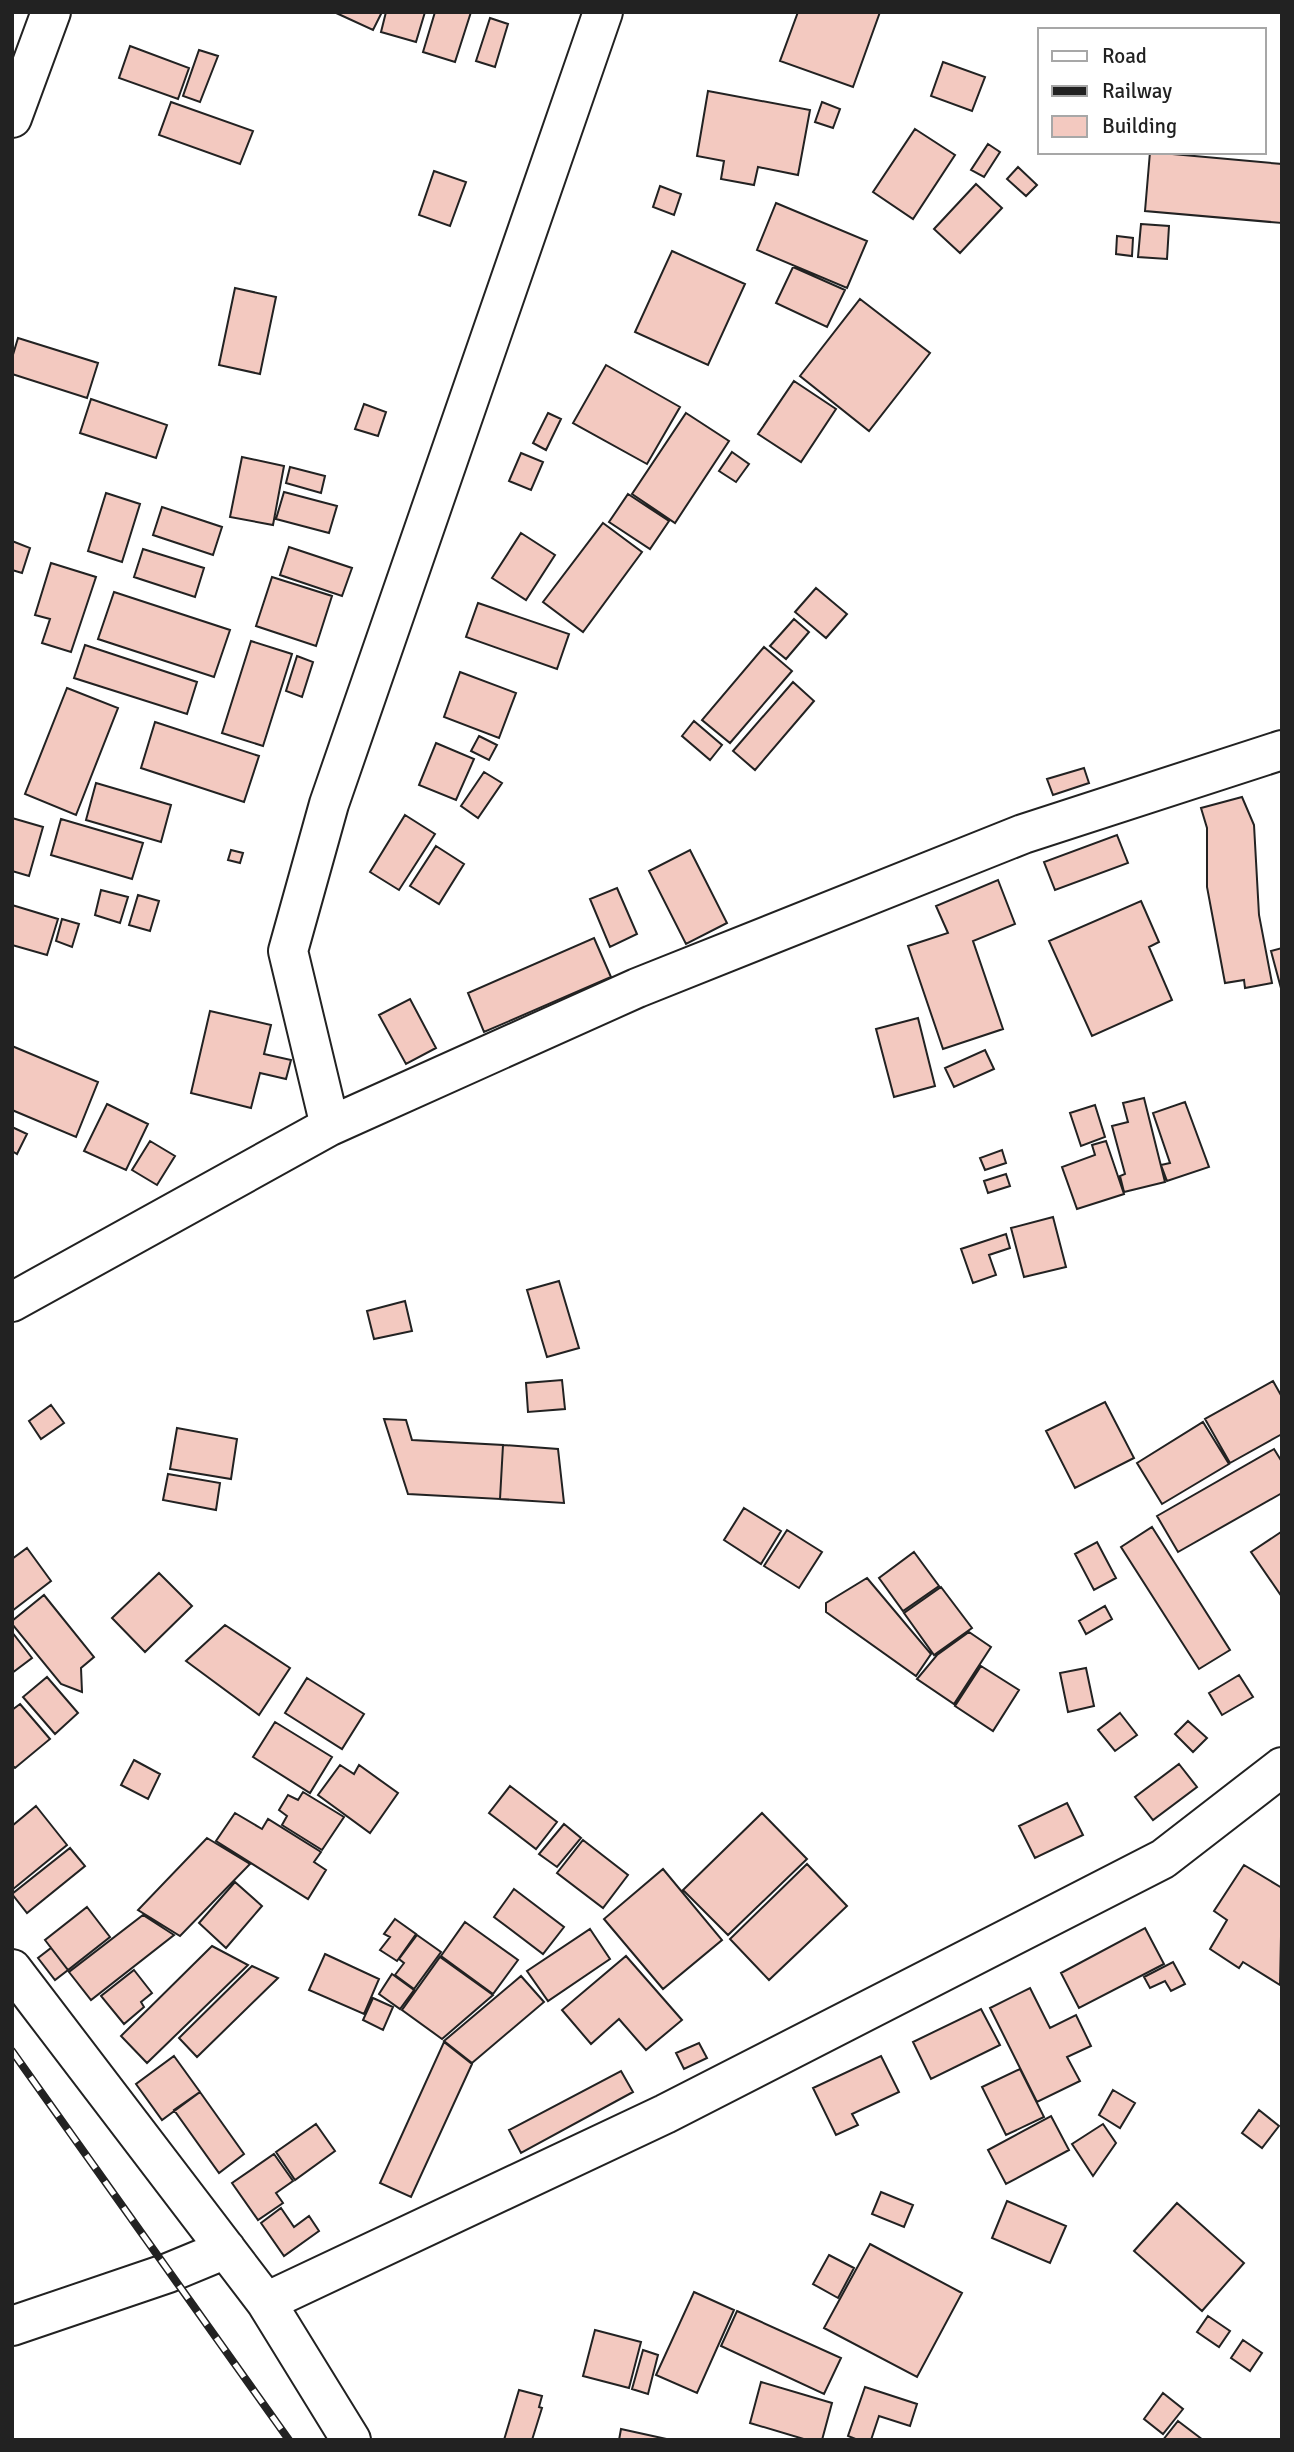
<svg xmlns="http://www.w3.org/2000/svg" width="1294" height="2452" font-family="Signika,sans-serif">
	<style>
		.building { fill: #f3c9c0; stroke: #222; stroke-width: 2 }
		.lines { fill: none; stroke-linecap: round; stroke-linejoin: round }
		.street-casing { stroke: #222; stroke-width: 42 }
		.street { stroke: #fff; stroke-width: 38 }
		.rail-casing { stroke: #222; stroke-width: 8 }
		.rail { stroke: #fff; stroke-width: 5; stroke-dasharray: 16; stroke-linecap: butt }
	</style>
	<rect width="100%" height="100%" fill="#fff"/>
	<path class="building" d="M334,12H382L373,30Z
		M386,12H425L416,42L381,32Z
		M435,12H471L455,62L423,52Z
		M798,12H880L853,87L780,61Z
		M490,18L508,24L495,67L476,61Z
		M130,46L189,68L178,99L119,78Z
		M199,50L218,56L200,102L183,96Z
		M943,62L985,77L972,111L931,96Z
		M708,91L810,110L798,175L758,167L754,185L721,179L724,161L697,156Z
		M171,102L253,131L240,164L159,135Z
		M822,102L840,109L833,128L815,122Z
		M915,129L955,155L913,219L873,192Z
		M988,144L1000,152L984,177L971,170Z
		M1150,152L1282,164V223L1145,211Z
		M1018,167L1037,185L1026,196L1007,179Z
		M434,171L466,182L450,226L419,215Z
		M976,184L1002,208L960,253L934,229Z
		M660,186L681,194L674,215L653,207Z
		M776,203L867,241L847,288L757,250Z
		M1141,224L1169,226L1167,259L1138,257Z
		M1117,236L1133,238L1132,256L1116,254Z
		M672,251L745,284L708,365L635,332Z
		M793,267L845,290L827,327L776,303Z
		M235,288L276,297L260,374L219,365Z
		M860,299L930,353L869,431L800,376Z
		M18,338L98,363L87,398L12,374V358Z
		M606,365L680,407L647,464L573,423Z
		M794,381L836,409L801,462L758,434Z
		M91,399L167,425L156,458L80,433Z
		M364,404L386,412L378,436L355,429Z
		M548,413L561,419L546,450L533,443Z
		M686,413L729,441L675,523L632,494Z
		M732,452L749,464L736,482L719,471Z
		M521,453L543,462L531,490L509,481Z
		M242,457L284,466L273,525L230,517Z
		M290,467L325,476L321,493L286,483Z
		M284,492L337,506L329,533L276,519Z
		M106,493L140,504L122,562L88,551Z
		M628,494L669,521L650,549L609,522Z
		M162,507L222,527L213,555L153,535Z
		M603,523L642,552L583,632L543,602Z
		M521,533L555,555L526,600L492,578Z
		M12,541L30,548L22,573L12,570Z
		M289,547L352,568L342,596L280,575Z
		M143,549L204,568L195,597L134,577Z
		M51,563L96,577L71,652L42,643L50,619L35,615Z
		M272,577L332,596L316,646L256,626Z
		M816,588L847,614L826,638L795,612Z
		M114,592L230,630L214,677L98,639Z
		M478,603L569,634L557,669L466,637Z
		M794,619L809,632L786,659L770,646Z
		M251,641L292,654L263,746L222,733Z
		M85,645L197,682L187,714L74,678Z
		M764,647L792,671L730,743L702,720Z
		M297,656L313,662L302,697L286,691Z
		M460,672L516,693L499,738L444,717Z
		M793,682L814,701L755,770L733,751Z
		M67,688L118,708L76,815L25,794Z
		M694,721L722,745L710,760L682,736Z
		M155,722L259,756L244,802L141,768Z
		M479,736L497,745L489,760L471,751Z
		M436,743L474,759L456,800L419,785Z
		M1084,768L1089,783L1053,795L1047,779Z
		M484,772L502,783L478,818L461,806Z
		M96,783L171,805L161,842L86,820Z
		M1242,797L1254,825L1259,915L1272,983L1245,988L1244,980L1225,983L1207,887V828L1201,808Z
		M405,815L435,834L399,890L370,872Z
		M12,818L43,827L29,876L12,871Z
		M61,819L143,843L132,879L51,855Z
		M1117,835L1128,863L1055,890L1044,862Z
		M436,846L464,864L439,904L410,886Z
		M231,850L243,853L240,863L228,860Z
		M690,850L727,923L686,944L649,871Z
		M998,880L1015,924L973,941L1003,1029L943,1049L908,946L948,933L936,906Z
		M617,888L637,934L610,947L590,899Z
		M101,890L128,897L120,923L95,915Z
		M138,895L159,901L150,931L129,925Z
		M1141,901L1159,942L1149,947L1172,1000L1092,1036L1049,941Z
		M12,905L58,919L47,955L12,945Z
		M62,919L79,924L72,947L56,941Z
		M594,938L611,977L484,1032L468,993Z
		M1282,948V992L1271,951Z
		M410,999L436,1048L406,1064L379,1015Z
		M210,1011L271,1025L264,1054L291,1060L286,1079L260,1073L251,1108L191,1093Z
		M918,1018L935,1086L894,1097L876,1029Z
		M12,1046L98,1082L76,1137L12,1110Z
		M985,1050L994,1069L954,1087L945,1068Z
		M1144,1098L1165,1182L1124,1192L1120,1176L1125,1174L1112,1126L1128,1122L1123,1103Z
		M1185,1102L1209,1167L1167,1181L1161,1165L1170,1163L1153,1113Z
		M107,1104L148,1124L126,1170L84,1151Z
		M1095,1105L1105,1137L1081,1146L1070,1113Z
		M12,1127L27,1134L17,1154L12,1151Z
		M150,1141L175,1156L157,1185L132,1170Z
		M1106,1141L1124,1194L1077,1209L1062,1167L1095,1155L1092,1145Z
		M1002,1150L1006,1163L985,1170L980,1158Z
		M1006,1174L1010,1186L988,1193L984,1181Z
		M1053,1217L1066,1267L1024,1277L1011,1228Z
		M1006,1234L1010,1248L989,1255L996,1275L973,1283L961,1249Z
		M559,1281L579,1348L547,1357L527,1290Z
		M405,1301L412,1331L374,1339L367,1311Z
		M562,1380L565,1409L528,1412L526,1383Z
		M1273,1381L1282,1397V1434L1230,1463L1205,1419Z
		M1105,1402L1134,1458L1075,1488L1046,1431Z
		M51,1405L64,1423L41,1439L29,1421Z
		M384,1419L406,1420L412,1440L503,1445L500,1499L408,1494Z
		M1203,1422L1229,1464L1162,1504L1137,1463Z
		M177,1428L237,1439L231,1479L170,1469Z
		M503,1445L558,1449L564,1503L500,1499Z
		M1274,1449L1282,1462V1493L1178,1552L1157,1516Z
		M168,1474L220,1483L216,1510L163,1500Z
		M744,1508L781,1531L761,1564L724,1540Z
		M1152,1527L1230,1650L1199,1669L1121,1547Z
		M787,1530L822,1552L799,1588L764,1566Z
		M1281,1532L1282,1533V1597L1251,1552Z
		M1097,1542L1116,1578L1094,1590L1075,1554Z
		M27,1548L51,1581L12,1611V1559Z
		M914,1552L939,1586L903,1611L879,1578Z
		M159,1573L192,1606L145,1652L112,1618Z
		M867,1578L931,1654L916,1676L826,1612V1603Z
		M941,1587L972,1628L934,1655L904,1613Z
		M44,1595L94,1657L81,1668L82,1692L61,1684L12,1624V1621Z
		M1105,1606L1112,1619L1086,1634L1079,1621Z
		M225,1625L290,1668L259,1715L186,1661Z
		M12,1632L32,1658L12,1673Z
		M969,1632L991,1647L954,1704L917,1679L937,1655Z
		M981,1666L1019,1690L993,1731L955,1706Z
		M1086,1668L1094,1706L1068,1712L1060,1673Z
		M1239,1675L1253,1697L1222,1715L1209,1693Z
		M47,1677L78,1713L55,1734L23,1697Z
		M307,1678L364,1714L342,1749L285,1713Z
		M20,1704L50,1739L15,1768L12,1765V1710Z
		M1120,1713L1137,1735L1115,1751L1098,1730Z
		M1188,1721L1207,1738L1193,1752L1175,1734Z
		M275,1722L332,1757L310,1793L253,1757Z
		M134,1760L160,1774L148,1799L121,1785Z
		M1179,1764L1197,1787L1153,1820L1135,1797Z
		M340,1765L354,1774L359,1765L398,1793L370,1833L318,1795Z
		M510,1786L557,1822L536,1849L489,1813Z
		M303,1792L344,1817L322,1850L282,1825L287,1816L279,1810L288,1795L298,1800Z
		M1067,1803L1083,1835L1035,1858L1019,1826Z
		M36,1806L67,1845L12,1890V1826Z
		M235,1813L262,1829L268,1819L321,1852L314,1862L326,1870L308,1899L216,1841Z
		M762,1813L807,1859L728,1935L683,1890Z
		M564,1824L581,1838L557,1867L539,1854Z
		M207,1838L250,1864L180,1936L138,1910Z
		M583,1840L628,1875L603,1908L557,1873Z
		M70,1848L85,1866L27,1913L12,1894Z
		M807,1864L847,1906L769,1980L730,1939Z
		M1244,1865L1282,1888L1280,1985L1243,1962L1239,1968L1210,1949L1227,1920L1214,1911Z
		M663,1869L722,1940L663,1989L604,1919Z
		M235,1882L262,1906L226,1948L199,1923Z
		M514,1889L564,1927L543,1954L494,1917Z
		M87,1907L110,1937L68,1970L45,1940Z
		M143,1915L174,1935L91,2000L69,1972Z
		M395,1919L416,1934L397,1961L380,1950L390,1937L384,1934Z
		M465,1922L518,1960L493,1994L441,1956Z
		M1145,1928L1164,1964L1079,2008L1061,1973Z
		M590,1929L610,1959L548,2001L527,1971Z
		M417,1935L441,1952L414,1989L395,1975L404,1963L399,1959Z
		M212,1946L248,1965L147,2063L121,2036Z
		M51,1948L68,1970L55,1980L38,1958Z
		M325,1954L379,1979L364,2014L309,1990Z
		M626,1956L682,2020L646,2050L619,2019L591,2044L562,2010Z
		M440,1957L493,1995L442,2039L402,2010Z
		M1173,1962L1185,1984L1171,1991L1165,1981L1150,1988L1144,1977Z
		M252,1966L278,1978L197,2057L179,2038Z
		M134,1970L152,1993L141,2002L144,2007L124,2024L101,1996Z
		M392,1974L414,1990L400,2009L379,1994Z
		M521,1976L544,2002L472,2063L444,2041Z
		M1030,1988L1050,2028L1076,2015L1091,2046L1067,2057L1080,2081L1037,2102L990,2008Z
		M373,1998L393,2007L383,2030L363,2020Z
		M981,2009L1000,2045L931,2079L913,2042Z
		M444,2042L472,2064L411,2197L380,2183Z
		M699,2043L707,2058L684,2069L676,2053Z
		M174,2056L200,2092L162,2120L136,2084Z
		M881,2056L899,2092L852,2114L858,2125L836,2135L813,2088Z
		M1020,2069L1044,2117L1006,2135L982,2087Z
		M621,2071L633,2092L521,2153L509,2130Z
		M1113,2090L1135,2103L1120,2128L1099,2115Z
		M200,2092L244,2154L219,2173L174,2110Z
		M1259,2110L1279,2126L1262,2148L1242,2133Z
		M1051,2116L1069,2150L1006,2184L988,2150Z
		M316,2124L335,2151L295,2180L276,2152Z
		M1103,2124L1116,2143L1093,2176L1072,2144Z
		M274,2154L293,2181L276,2193L283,2203L258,2220L232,2183Z
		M881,2192L913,2205L904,2227L872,2214Z
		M1007,2201L1066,2226L1050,2263L992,2238Z
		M1177,2203L1244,2263L1202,2311L1134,2251Z
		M281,2208L294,2227L309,2216L319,2231L284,2256L261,2223Z
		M870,2244L962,2293L917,2377L824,2328Z
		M829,2255L854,2268L838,2298L813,2284Z
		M694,2292L734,2310L697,2393L656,2375Z
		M737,2311L841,2358L824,2394L721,2346Z
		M1208,2316L1230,2331L1219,2347L1197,2332Z
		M595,2330L641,2342L629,2388L583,2376Z
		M1243,2340L1262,2353L1250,2371L1231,2358Z
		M643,2350L658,2355L648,2394L632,2389Z
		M761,2382L832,2403L822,2440H807L750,2423Z
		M865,2387L917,2404L910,2426L879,2416L871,2440H858L848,2436Z
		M519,2390L542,2396L539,2407L542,2408L532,2440H504Z
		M1163,2393L1183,2409L1163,2434L1144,2419Z
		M1178,2421L1203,2440H1163Z
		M621,2429L671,2440H619Z"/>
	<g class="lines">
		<g class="street-casing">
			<path id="street" d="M12,118L51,12
				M330,1126L637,988L1023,834L1282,750
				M12,1302L330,1126L288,951L329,804L603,12
				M12,1969L266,2302L351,2440
				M266,2302L665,2114L1163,1859L1282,1767
				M12,2326L168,2273L226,2249"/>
		</g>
		<use href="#street" class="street"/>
		<g class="rail-casing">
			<path id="rail" d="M12,2051L289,2440"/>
		</g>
		<use href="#rail" class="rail"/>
	</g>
	<rect width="1294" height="2452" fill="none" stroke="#222222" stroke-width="28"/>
	<rect x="1038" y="28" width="228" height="126" fill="#ffffff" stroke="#a7a7a7" stroke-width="2"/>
	<rect x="1052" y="51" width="35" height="10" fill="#ffffff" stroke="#a7a7a7" stroke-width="2"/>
	<text x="1102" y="63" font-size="21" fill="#222222">Road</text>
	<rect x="1052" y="86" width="35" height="10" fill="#222222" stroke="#a7a7a7" stroke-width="2"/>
	<text x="1102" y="98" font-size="21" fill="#222222">Railway</text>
	<rect x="1052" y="116" width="35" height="21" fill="#f3c9c0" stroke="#a7a7a7" stroke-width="2"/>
	<text x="1102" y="133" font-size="21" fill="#222222">Building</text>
</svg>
